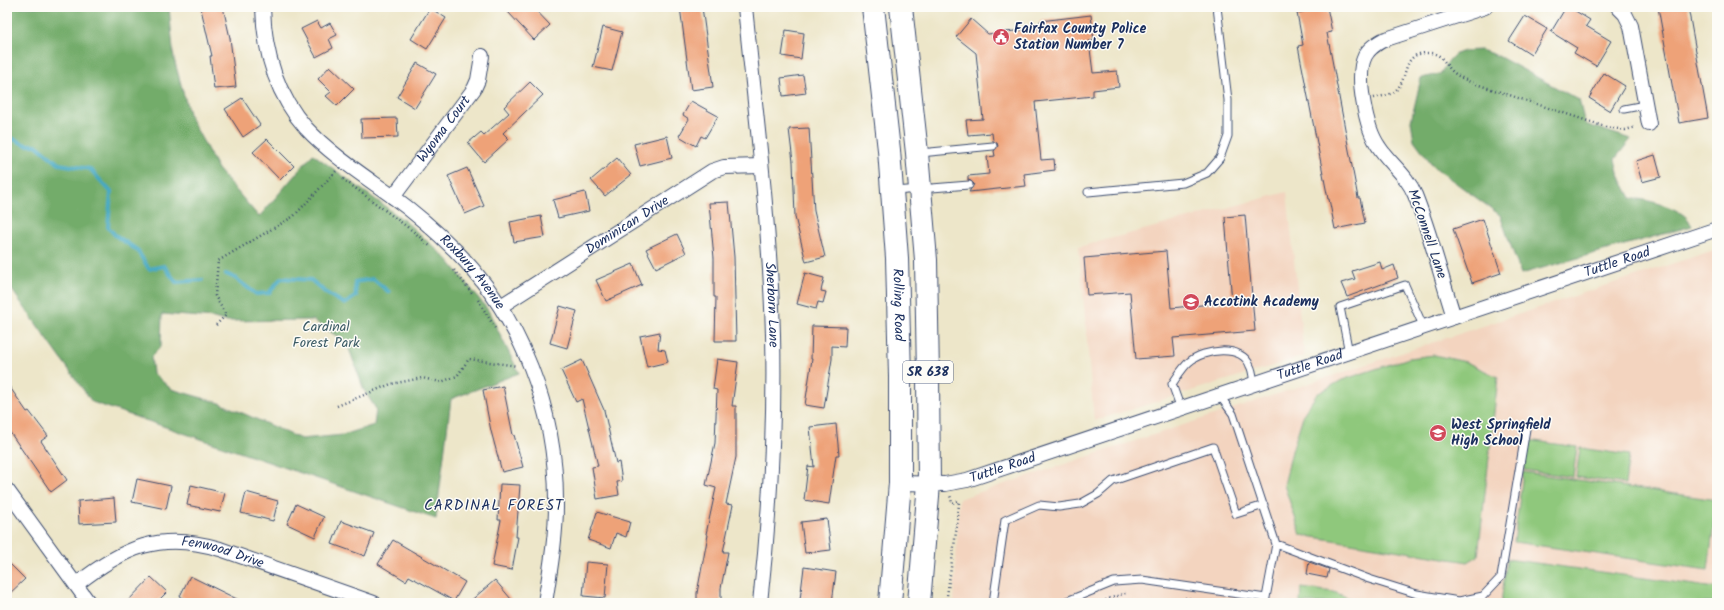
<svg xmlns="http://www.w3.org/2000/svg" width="1724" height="610" font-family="Kalam,sans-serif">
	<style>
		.built { fill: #f3d4bf }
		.green { fill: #8fc87b; stroke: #557c6c }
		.forest { fill: #73ac6b; stroke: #476e64; fill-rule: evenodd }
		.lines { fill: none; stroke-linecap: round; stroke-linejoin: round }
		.stream { stroke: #44a9c4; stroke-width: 4 }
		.building { fill: #eea278 }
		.lane-casing { stroke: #3a4a6e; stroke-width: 9 }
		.street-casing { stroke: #3a4a6e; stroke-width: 16 }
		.primary-casing { stroke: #3a4a6e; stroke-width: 24 }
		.path { stroke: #3a4a6e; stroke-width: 2.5; stroke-dasharray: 1 3; stroke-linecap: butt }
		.lane { stroke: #fff; stroke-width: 7 }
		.street { stroke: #fff; stroke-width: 14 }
		.primary { stroke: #fff; stroke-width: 22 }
		.labels { text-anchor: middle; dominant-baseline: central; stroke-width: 3; stroke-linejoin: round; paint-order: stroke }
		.shield { fill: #fdfcf7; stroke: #5f6c8c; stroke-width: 1 }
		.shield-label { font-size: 13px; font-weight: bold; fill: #1b2f5e }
		.poi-label { font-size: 14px; font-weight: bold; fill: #1b2f5e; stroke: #fdfcf7; text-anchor: start }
		.street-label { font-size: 14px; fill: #1b2f5e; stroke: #fdfcf7 }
		.park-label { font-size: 14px; fill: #3e5d67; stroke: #fdfcf7 }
		.neighbourhood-label { font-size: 15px; letter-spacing: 1px; fill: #1b2f5e; stroke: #fdfcf7 }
	</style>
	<rect width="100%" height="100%" fill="#fdfcf7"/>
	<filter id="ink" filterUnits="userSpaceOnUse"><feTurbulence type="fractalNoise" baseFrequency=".025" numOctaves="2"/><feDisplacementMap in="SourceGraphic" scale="8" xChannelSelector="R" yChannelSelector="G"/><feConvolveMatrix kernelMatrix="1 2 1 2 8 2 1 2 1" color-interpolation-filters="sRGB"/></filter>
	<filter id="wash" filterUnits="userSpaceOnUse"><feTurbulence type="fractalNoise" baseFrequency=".012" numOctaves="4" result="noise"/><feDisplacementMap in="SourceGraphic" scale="16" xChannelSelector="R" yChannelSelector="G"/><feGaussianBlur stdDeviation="0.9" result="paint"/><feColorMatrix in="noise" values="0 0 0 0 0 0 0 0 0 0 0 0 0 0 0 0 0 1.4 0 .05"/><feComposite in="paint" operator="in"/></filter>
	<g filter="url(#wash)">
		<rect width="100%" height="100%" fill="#ede6c9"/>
		<path class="built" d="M1287,192L1304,356L1094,421L1079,247Z
			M1717,249V603H954L959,499Z"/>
		<path class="green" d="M1434,355L1466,362L1498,377L1478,556L1468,562L1301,535L1284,485L1292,451L1304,413L1317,394L1342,380L1409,358Z
			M1528,440L1577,447L1573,477L1524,470Z
			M1580,448L1629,455L1625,484L1576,477Z
			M1523,472L1717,500L1708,570L1514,542Z
			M1507,559L1716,588L1714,603H1501Z
			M1301,588L1334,592L1361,603H1300Z"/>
		<path class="forest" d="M7,7H169L174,59L190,117L218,169L259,217L313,154L405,221L448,260L488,310L519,373L451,399L436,519L92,402L7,283ZM162,314L214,318L224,321L313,320L347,343L364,390L376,409L374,425L343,435L301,439L220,403L171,389L153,373L151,357L161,346Z
			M1481,50L1498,56L1579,100L1585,124L1631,139L1615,159L1618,173L1631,198C1647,200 1672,205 1685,216C1688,218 1690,223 1692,226L1521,274L1500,215L1434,167L1414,140L1411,121L1421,78L1440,74C1454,52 1454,51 1481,50Z"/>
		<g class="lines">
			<path class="stream" d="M7,136L26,145H36L59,164L90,169L111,192L108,227L115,235L137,250L149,269L164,266L176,282L202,280
				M226,274L235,278L256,294L269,293L281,278L311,280L326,293L345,304L356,296L355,282L373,279L389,292"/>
		</g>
		<g id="blocks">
			<path class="building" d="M208,7H223L230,38L236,87L214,89L210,56H212L201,9Z
				M513,7H533L550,25L534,40L508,12Z
				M680,7H702L713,87L691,90Z
				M1327,7L1332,32L1327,33L1358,198H1360L1365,223L1335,229L1329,199H1328L1298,46L1303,45L1297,13Z
				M1566,7H1569L1590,20L1586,26L1611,41L1596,66L1574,53L1577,48L1551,32Z
				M1658,7H1688L1708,118L1679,123Z
				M430,8L446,18L427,49L411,39Z
				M1091,15L1094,41H1089L1093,73L1117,71L1119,87L1093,90V96L1035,102L1041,160L1054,159L1055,170L1024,174L1026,186L969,192L974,184L971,181L968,180V176L989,174L987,157L995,156L994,151L998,146L997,143L993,141L992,133L968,135L966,120L983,119L976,53L956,37L971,19L988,34L1041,28L1040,21Z
				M1525,16L1547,29L1531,55L1509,41Z
				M317,21L321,28L330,23L337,35L329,39L333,48L316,57L301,29Z
				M603,27L622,32L612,71L593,67Z
				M786,30L804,33L801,59L782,56Z
				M417,63L436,74L415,108L397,97Z
				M330,66L354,89L337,106L326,96L331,92L318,79Z
				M1604,73L1625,86L1610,111L1589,98Z
				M803,75L806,93L783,96L781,78Z
				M530,82L543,95L503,133L509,139L484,162L468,143L481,132L484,135L509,113L504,107Z
				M242,98L260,125L243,137L225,109Z
				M691,101L718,116L705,138L701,136L696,146L679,136L689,119L683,115Z
				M397,118L398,137L362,138L361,119Z
				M809,128L814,211L825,257L806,262L795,217L793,162L789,129Z
				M667,136L672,158L640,166L634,144Z
				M267,139L294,166L280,180L253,152Z
				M1655,155L1661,177L1642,182L1636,161Z
				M617,158L631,175L605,196L591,180Z
				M467,168L484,206L465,214L448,176Z
				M585,192L589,211L558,218L553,200Z
				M729,202L734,257L736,341H715L716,297H714V258L709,203Z
				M1245,215L1255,331L1173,338L1175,356L1136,359L1130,292L1087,295L1084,258L1166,251L1171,308L1232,302L1225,217Z
				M541,216L545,237L514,242L510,222Z
				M1483,219L1501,273L1472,283L1453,229Z
				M677,234L686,253L656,268L646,249Z
				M1380,262L1382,270L1394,265L1398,278L1347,297L1341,283L1355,279L1352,271Z
				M633,264L642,285L606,301L596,280Z
				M805,273L824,278L821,291L826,292L823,303L818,302L816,309L797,304Z
				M560,306L577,311L567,348L550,343Z
				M812,326L846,327L845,347L832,346V359L824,408L805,405L812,359H811Z
				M660,332L658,349L665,350L668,362L647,367L640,336Z
				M717,359L738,362L732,406H736V457L726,504L733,505L723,552H728L721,588V603H697V593L708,535L706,534L716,488L706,485L715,443L717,390L713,389Z
				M582,360L604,410L616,463L619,462L622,481L617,482L619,495L597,499L592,467L598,466L582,399L576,402L561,370Z
				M7,383L27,412L29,411L48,436L41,441L67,480L51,492L7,428Z
				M503,386L513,435H514L523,467L502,472L491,431L483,390Z
				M836,424L839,455H836L829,504L804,500L808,466L814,467L810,427Z
				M137,479L171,486L166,509L132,502Z
				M500,484L520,485L516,537H518L512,570L492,566L501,520H498Z
				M191,485L225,493L220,512L187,505Z
				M246,492L278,501L273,521L241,513Z
				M114,498L116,522L79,524L78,501Z
				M296,504L324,517L315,537L287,524Z
				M597,512L630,522L626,537L616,533L611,548L588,540Z
				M827,519L831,550L805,553L801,522Z
				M341,521L374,533L365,556L332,544Z
				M393,540L465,582L454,601L409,576L406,581L378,564Z
				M7,561L25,579L7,596Z
				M586,562L608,564L605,598L583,596Z
				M1309,562L1329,569L1327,578L1307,574Z
				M804,567L836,572L832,603L800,600Z
				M190,576L245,603H193L180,596Z
				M151,577L167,592L156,603H126Z
				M495,580L511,599L506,603H468Z"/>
		</g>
	</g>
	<g filter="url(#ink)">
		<use href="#blocks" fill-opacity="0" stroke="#3a4a6e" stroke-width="1"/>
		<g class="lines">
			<g class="lane-casing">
				<path id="lane" d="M1624,109L1645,105
					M920,153L993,146
					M895,191L969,185
					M1088,192L1183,183L1207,173L1220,158L1228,136V100L1217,7
					M1349,353L1340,307L1405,285L1424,328
					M1220,396L1233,414L1276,544L1265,603
					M1181,409L1172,384C1177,377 1183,367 1189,362C1204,349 1242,344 1250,366C1253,371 1253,379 1254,384
					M1276,544L1369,579L1417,594L1459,601L1483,596L1501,577L1526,429
					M993,603L1005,520L1039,505L1059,507L1080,504L1098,494L1113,481L1213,447L1236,514L1264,505
					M1062,603L1114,582L1142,580L1266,598"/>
			</g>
			<g class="street-casing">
				<g id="street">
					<path id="s1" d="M263,7C264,51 276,94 306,128C330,154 363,175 392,196C414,212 436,231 456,251C522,318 557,411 556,505C556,538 550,570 545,603"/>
					<path id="s2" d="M745,7C756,116 770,225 773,335C775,425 770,514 760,603"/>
					<path d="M1618,7L1625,14L1631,26L1649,124"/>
					<path id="s3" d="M393,197L474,89L478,80L482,56"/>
					<path id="s4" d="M501,306L712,171L724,167L761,166"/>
					<path d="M1454,317C1441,277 1431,235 1415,195C1407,175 1390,164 1379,147C1366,129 1355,76 1365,56C1369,48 1376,44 1383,40L1485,7"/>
					<path id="s5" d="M900,483L945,484L967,480L1717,229"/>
					<path d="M7,490L89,603"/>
					<path id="s6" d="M77,584C124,547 160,531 220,549L374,603"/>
				</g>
			</g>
			<g class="primary-casing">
				<g id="primary">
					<path id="s7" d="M873,7L889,150L897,258L900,377V483L890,603"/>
					<path d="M901,7L917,153L926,260L928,377L929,484L919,603"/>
				</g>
			</g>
			<path class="path" d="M1374,98C1381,96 1389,96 1395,91C1410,79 1400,52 1429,53C1442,53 1444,63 1452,71C1457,76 1464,79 1470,82L1606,127L1625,130L1636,127
				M343,179L414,232L431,247
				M454,270L472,293
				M478,300L495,328
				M216,325L226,315L215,296L218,261L294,216L336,171
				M337,406L391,384L422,378L441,382L457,376L469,359L517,366
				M1185,598L1193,599
				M946,603L958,518L959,501L952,503L950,495
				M1098,603L1128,592"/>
			<use href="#lane" class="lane"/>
			<use href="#street" class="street"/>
			<use href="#primary" class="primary"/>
		</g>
	</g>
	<defs>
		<g id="civic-disc" transform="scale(0.9)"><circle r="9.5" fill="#d1495b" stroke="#fdfcf7"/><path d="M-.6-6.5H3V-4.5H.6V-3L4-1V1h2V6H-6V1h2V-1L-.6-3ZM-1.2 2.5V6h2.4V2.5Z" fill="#fff"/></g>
		<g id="school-disc" transform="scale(0.9)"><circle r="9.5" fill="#d1495b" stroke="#fdfcf7"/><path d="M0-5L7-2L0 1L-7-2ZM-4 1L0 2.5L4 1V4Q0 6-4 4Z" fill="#fff"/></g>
	</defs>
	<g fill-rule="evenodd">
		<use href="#civic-disc" x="1001" y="37"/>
		<use href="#school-disc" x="1191" y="302"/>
		<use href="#school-disc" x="1438" y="433"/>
	</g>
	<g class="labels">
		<rect class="shield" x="903" y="361" width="50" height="22" rx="3"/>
		<g class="shield-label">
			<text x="928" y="372">SR 638</text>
		</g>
		<g class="poi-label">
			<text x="1014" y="29">Fairfax County Police<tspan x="1014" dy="16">Station Number 7</tspan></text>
			<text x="1204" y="302">Accotink Academy</text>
			<text x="1451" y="425">West Springfield<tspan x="1451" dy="16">High School</tspan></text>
		</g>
		<g class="street-label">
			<text stroke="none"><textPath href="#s3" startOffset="85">Wyoma Court</textPath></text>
			<text stroke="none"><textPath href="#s4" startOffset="150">Dominican Drive</textPath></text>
			<text transform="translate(1427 234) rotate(71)">McConnell Lane</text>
			<text stroke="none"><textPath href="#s5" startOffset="753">Tuttle Road</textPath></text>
			<text stroke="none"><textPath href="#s1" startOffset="352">Roxbury Avenue</textPath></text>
			<text stroke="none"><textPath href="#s2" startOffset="299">Sherborn Lane</textPath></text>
			<text stroke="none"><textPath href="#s7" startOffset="299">Rolling Road</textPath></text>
			<text stroke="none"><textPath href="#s5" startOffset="429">Tuttle Road</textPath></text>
			<text stroke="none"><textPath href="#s5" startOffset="105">Tuttle Road</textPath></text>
			<text stroke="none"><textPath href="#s6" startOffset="158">Fenwood Drive</textPath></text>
		</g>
		<g class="park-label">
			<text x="326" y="327">Cardinal<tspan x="326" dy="16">Forest Park</tspan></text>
		</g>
		<g class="neighbourhood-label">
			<text x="494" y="506">CARDINAL FOREST</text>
		</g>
	</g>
	<rect width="1724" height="610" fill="none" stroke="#fdfcf7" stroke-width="24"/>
</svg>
